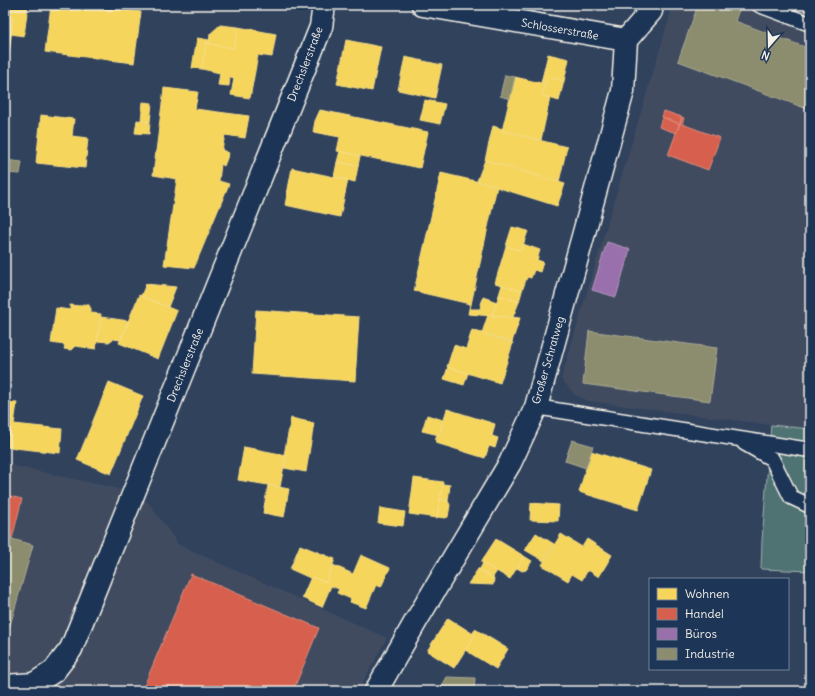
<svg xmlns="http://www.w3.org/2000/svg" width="815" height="696" font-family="Delius,sans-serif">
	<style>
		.built { fill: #3f4b61 }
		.green { fill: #4f7273; stroke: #a2b2ae }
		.homes { fill: #f6d55c; stroke: #f5dd86 }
		.shops { fill: #d6604d; stroke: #df8c7c }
		.offices { fill: #9970ab; stroke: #b497bd }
		.industry { fill: #8c8c6e; stroke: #abaa93 }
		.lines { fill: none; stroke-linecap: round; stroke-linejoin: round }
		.lane-casing { stroke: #f4f1e8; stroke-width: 17 }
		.street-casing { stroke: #f4f1e8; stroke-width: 25 }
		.lane { stroke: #1d3557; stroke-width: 14 }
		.street { stroke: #1d3557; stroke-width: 22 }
		.labels { text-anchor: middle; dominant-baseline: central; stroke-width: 4; stroke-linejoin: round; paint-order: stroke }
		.street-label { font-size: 11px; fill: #f4f1e8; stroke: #1d3557 }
	</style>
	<rect width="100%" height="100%" fill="#31425d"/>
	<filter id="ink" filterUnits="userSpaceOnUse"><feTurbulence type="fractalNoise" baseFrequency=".025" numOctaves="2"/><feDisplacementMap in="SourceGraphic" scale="8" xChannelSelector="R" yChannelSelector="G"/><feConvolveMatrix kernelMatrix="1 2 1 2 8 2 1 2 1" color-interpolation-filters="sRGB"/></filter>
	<g filter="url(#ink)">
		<path class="built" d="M673,5H793L810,11V429L771,425L588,401L575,395L561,379Z
			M5,464L115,488L148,502L179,545L387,638L358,691H5Z"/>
		<path class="green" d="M771,425L810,429V571L761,569L762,541Z"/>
		<path class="homes" d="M5,5H28L24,36L11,34L13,19L5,18Z
			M51,5H82L141,12L134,63L45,52Z
			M5,18L13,19L9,54H5Z
			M220,25L238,27L234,48L209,44L210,34Z
			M238,27L276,34L272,57L258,55L250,98L231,95L234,78L230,77L229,86L218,85L220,73L202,69L206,43L234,48Z
			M197,38L209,40V44L206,43L202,69L192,68Z
			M346,40L381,47L372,91L337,84Z
			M548,54L569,59L564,81L547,77L545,84L541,83Z
			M405,57L442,65L435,98L398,90Z
			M515,77L545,84L542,96L550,98L541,140L502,131Z
			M547,77L564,81L559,101L542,96Z
			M164,88L198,92L195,109L249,116L245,138L225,135L222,150L229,153L224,166L221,164L219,181L229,184L194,268L164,265L177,179L153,175Z
			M425,100L445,104L440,124L420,120Z
			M143,102L152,103L150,122L141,120Z
			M320,110L428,132L420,168L337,151L340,137L313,132L315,121Z
			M41,115L74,119L72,136L88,138L85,168L36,163Z
			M137,120L150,122L149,134L135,133Z
			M493,126L503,129L502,131L567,147L559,182L485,160Z
			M340,151L360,156L358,166L337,162Z
			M485,160L565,184L557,206L496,187L497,186L477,181Z
			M337,162L358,166L355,182L334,177Z
			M292,168L348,180L340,217L285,205Z
			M441,173L497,186L470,309H469L470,304L414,291Z
			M512,227L528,231L521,251L506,246Z
			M523,244L540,250L537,260L543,262L540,272L534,270L531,278L527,277L522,291L495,283L506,246L521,251Z
			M146,284L176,287L168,307L141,296Z
			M502,285L522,291L519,302L499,295Z
			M139,295L177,311L158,359L119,343Z
			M499,295L519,302L513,317L492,316Z
			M483,297L497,302L492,316L468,314L469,309H480Z
			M83,304L89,305L91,309V313L101,314L96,349L75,346L71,350L64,349L65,345L51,343L56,308L70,310V305L80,306Z
			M256,310L359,317L355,381L252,374Z
			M488,315L520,318L512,342L482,333Z
			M101,317L129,321L121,340L113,339L109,342L97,341Z
			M472,330L513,343L500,383L447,367L454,345L466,349Z
			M448,367L468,373L464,385L444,379Z
			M109,382L143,396L111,474L77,460Z
			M5,402L17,403L14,424L62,429L60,453L5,447V452Z
			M447,409L495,424L492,436L498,438L495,448L489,446L485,458L436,443L437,440L435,439L437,435H439Z
			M427,415L443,420L439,435L422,431Z
			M291,418L314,423L306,472L284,468L286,455H284Z
			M244,447L286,455L280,487L238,480Z
			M591,451L651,470L638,510L579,492Z
			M414,478L443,482L437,518L409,514Z
			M443,484L450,485L448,501L440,499Z
			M268,485L289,489L284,517L263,513Z
			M440,499L448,501L450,505L448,517L445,518L437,517Z
			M531,503L559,505L558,521L530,520Z
			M380,508L405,512L403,526L378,523Z
			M536,533L554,544L544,561L525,550Z
			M561,534L582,547L587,539L612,555L599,577L588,570L582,580L572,574L568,581L542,565Z
			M496,539L524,556L510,579L481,562Z
			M300,545L335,559L326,582L311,577L310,578L290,569Z
			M361,555L390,568L381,587L376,585L366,608L350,602L351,599L337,593L339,589L331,586L322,607L302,598L311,577L326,582L333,565L353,574Z
			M524,556L532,561L526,570L522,571L517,568Z
			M483,563L497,571L493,577L494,579L478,569H480Z
			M478,569L494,579L493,585L468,584Z
			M448,618L475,635L454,668L427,651Z
			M475,629L508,649L496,669L465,650L475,635L473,633Z"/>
		<path class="shops" d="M664,111L682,117L680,124L662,117Z
			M662,117L680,124L676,133L659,127Z
			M682,117L684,118L682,124L720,138L708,170L668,155Z
			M5,495L22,499L12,539L5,537Z
			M191,574L319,628L293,691H142Z"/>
		<path class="offices" d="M607,242L630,249L616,297L592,290Z"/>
		<path class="industry" d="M698,5H735L740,7L735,21L810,49V110L678,61Z
			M505,75L515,77L510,99L500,96Z
			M5,160L22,162L20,174L5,173Z
			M589,331L717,348L710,401L583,384Z
			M572,440L593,446L586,468L565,461Z
			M5,537L33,545L5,643Z
			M447,677L475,678L474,691H439Z"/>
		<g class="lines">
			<g class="lane-casing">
				<path id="lane" d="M759,5L810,24
					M536,407L810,450
					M744,443L772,459L791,497L810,506"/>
			</g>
			<g class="street-casing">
				<path id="street" d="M423,5L626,40
					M5,686L34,684L54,671L71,649L321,27L324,5
					M376,691L416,621L510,463L536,407L623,91L626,40L651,11L652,5"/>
			</g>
			<use href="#lane" class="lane"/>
			<use href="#street" class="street"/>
		</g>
	</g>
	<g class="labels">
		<g class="street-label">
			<text transform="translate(560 29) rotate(10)">Schlosserstraße</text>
			<text transform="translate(305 64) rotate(-69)">Drechslerstraße</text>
			<text transform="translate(548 360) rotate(-74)">Großer Schratweg</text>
			<text transform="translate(185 365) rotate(-68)">Drechslerstraße</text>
		</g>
	</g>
	<rect width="815" height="696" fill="none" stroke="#1d3557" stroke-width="20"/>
	<rect x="10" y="10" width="795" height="676" fill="none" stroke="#f4f1e8" stroke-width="1.5" filter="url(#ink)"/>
	<rect x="649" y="578" width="140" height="92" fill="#1d3557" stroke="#738091"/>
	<rect x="657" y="588" width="20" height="12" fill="#f6d55c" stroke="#738091"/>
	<text x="685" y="598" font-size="12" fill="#f4f1e8">Wohnen</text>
	<rect x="657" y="608" width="20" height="12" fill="#d6604d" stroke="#738091"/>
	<text x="685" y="618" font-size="12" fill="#f4f1e8">Handel</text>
	<rect x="657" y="628" width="20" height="12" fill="#9970ab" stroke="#738091"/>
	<text x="685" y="638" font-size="12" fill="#f4f1e8">Büros</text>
	<rect x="657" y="648" width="20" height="12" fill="#8c8c6e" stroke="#738091"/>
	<text x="685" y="658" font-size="12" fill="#f4f1e8">Industrie</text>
	<g transform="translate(769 46) rotate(200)" stroke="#1d3557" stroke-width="3" paint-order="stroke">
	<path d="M0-3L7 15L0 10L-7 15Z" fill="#f4f1e8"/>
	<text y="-6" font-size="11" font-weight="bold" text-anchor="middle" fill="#f4f1e8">N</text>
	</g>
</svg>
